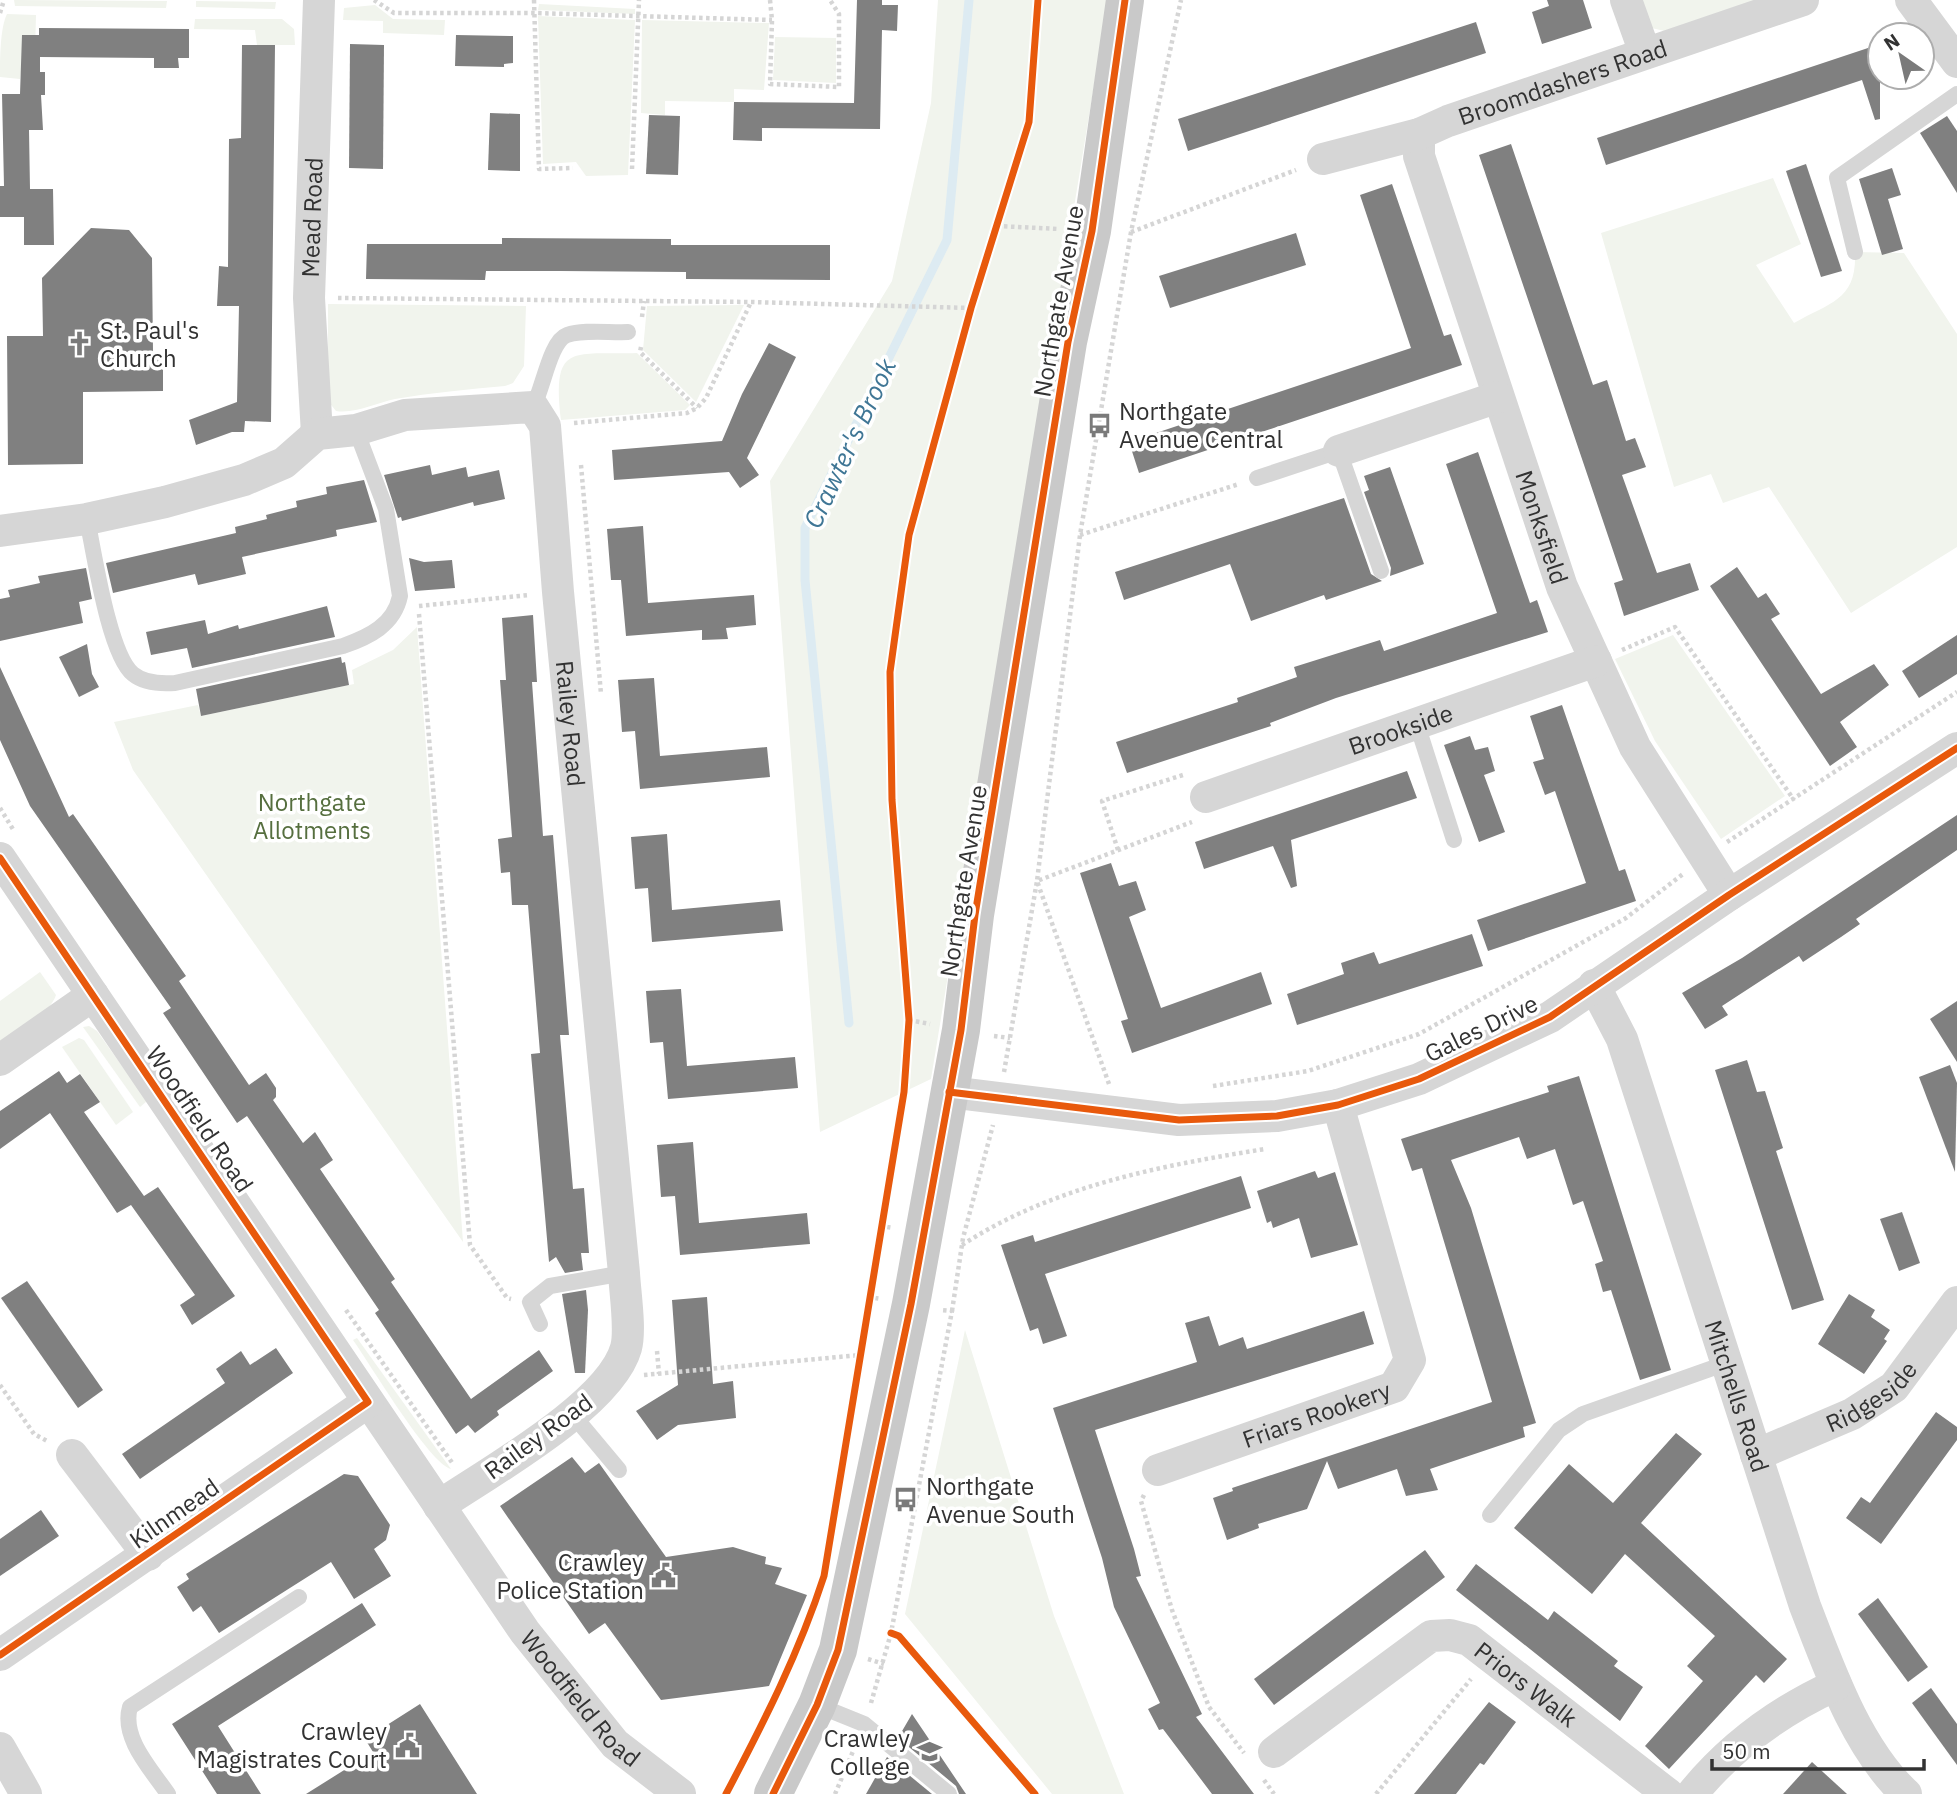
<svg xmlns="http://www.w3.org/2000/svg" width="1957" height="1794" font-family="'IBM Plex Sans',sans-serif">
	<rect width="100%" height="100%" fill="#fff"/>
	<g fill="#f1f4ed">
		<polygon points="14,0 167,1 166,8 15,6"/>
		<polygon points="938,0 1108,0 931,1079 820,1132 770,481 892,281 931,103"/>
		<polygon points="1635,0 1763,0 1669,32 1647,27"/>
		<polygon points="196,1 276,2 275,9 196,7"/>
		<polygon points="539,4 635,9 635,14 538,10"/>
		<polygon points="375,5 393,19 445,20 444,35 383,33 383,21 343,20 344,8"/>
		<path d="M7,14L36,15L35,52L29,72H21L20,79L0,77C0,60 0,28 7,14Z"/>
		<polygon points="538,16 635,20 628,175 586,176 576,162 543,164"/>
		<polygon points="195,19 282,19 294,29 295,45 257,45 255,30 194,29"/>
		<polygon points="642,20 769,23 764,90 734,89 734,102 665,101 665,115 641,113"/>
		<polygon points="775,37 836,38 836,83 773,80"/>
		<path d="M1773,178L1801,244L1756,265L1794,323C1831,302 1857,300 1855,252L1904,253L1957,334V547L1851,613L1769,487L1723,503L1711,474L1674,487L1601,233Z"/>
		<path d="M328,304L526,306L524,366L513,383L505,386C468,389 431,393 395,399C376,403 355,414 336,411L328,401Z"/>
		<polygon points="744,305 696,402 643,350 647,306"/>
		<path d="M637,353L690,405L685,410L561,420C552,342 572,355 637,353Z"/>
		<polygon points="417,627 463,1242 133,770 114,722 198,705 201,716 354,684 352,670 393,650"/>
		<polygon points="1673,635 1785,796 1721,839 1655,741 1615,659"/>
		<path d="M40,972L56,995C49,1016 17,1030 0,1042V1001Z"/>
		<polygon points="89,1026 97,1031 147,1101 140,1107 83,1027"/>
		<polygon points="79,1038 84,1040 133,1112 116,1125 62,1047"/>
		<polygon points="965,1330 1054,1616 1124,1794 1052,1794 905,1614"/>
		<path d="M357,1338L451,1469C429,1463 370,1364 353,1340Z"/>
	</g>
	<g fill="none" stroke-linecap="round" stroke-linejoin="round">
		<polyline stroke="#ddebf2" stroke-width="9" points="849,1023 805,580 805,528 947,240 969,0"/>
	</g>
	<g fill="#808080">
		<polygon points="857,0 882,0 882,5 898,5 897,31 882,30 880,129 762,128 762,141 733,140 734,102 854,103"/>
		<polygon points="1547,0 1583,0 1592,28 1542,44 1532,12 1549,6"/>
		<polygon points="1476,22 1486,53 1188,151 1178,119"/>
		<polygon points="39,28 189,29 189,58 178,58 179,68 154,68 154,58 40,57 40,72 45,72 45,95 41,95 43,130 29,130 30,189 53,189 54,245 24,245 24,217 0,217 0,186 4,186 2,94 20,94 22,35 39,35 39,40"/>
		<polygon points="456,35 513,36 513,63 504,64 504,67 455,66"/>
		<polygon points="350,44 384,45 383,169 349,168"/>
		<polygon points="1880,44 1880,119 1875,120 1862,80 1606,165 1597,138"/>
		<polygon points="242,45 275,45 271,422 245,421 244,432 232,432 196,445 189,420 237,402 239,306 217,306 219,266 228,267 229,139 241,138"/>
		<polygon points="490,113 520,114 520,171 488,170"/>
		<polygon points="649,115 680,116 678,175 646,174"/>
		<polygon points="1947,116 1957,131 1957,193 1920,133"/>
		<polygon points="1511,144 1593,385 1607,380 1626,441 1635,438 1646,467 1622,475 1657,573 1690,563 1699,590 1624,616 1614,583 1623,580 1479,155"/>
		<polygon points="1806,164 1842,271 1821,277 1786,171"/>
		<polygon points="1892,168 1901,195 1888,199 1903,249 1882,255 1859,179"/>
		<polygon points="1392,184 1444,336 1451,334 1462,365 1139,473 1129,442 1411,348 1360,195"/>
		<polygon points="91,228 129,230 152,258 153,352 163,352 163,391 83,392 83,464 8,465 7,336 43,336 42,278"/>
		<polygon points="1296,233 1306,265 1170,308 1159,276"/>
		<polygon points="502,238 671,239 671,245 830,245 830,280 686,279 686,272 560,271 486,271 485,280 366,279 367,244 502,244"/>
		<polygon points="769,343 796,357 747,458 759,475 740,488 729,472 614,480 612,450 722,441 742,394"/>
		<polygon points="1478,452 1530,603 1537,600 1548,632 1336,698 1270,723 1271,726 1127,773 1116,742 1238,702 1237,698 1297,677 1294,667 1380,640 1384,651 1497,613 1446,464"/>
		<polygon points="430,465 432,475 466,467 468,477 499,470 505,499 474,506 473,502 402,521 401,517 398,518 384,475"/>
		<polygon points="1390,467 1424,564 1390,576 1391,568 1364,492 1369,490 1364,476"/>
		<polygon points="364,480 377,522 336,530 337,536 242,557 246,574 198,585 195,574 113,593 106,563 236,533 235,527 267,519 266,515 297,507 296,501 327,494 326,487"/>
		<polygon points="1344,498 1371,574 1382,581 1326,600 1324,595 1251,621 1230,564 1124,600 1115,572"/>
		<polygon points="643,526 648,603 754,595 756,625 726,628 728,639 702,640 702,630 626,636 621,580 611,580 607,529"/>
		<polygon points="409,558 424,562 452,560 455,588 415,591"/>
		<polygon points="1737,567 1758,598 1766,593 1780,614 1771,619 1821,694 1874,664 1889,685 1840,722 1857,747 1830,766 1710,586"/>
		<polygon points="86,568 92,599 79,602 83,623 0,641 0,599 10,597 8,590 40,583 38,576"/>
		<polygon points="327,606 335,637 192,668 187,648 151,655 146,632 205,620 208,634 238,625 239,629"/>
		<polygon points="533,615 537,682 532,682 543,836 553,835 569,1035 560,1035 573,1189 584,1188 589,1253 581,1253 583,1270 565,1273 556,1257 549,1262 531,1054 540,1053 528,905 512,905 510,872 501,873 498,839 512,837 500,680 506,680 502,618"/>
		<polygon points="1957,635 1957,674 1919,698 1902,671"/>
		<polygon points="87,644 92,674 99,687 79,697 59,657"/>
		<polygon points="341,657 342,663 345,662 349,685 201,716 196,689"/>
		<polygon points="0,667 69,817 73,814 186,976 179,981 249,1085 266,1073 276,1088 276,1097 273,1100 303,1143 315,1132 333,1160 320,1169 395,1279 391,1282 471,1399 539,1350 553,1371 497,1411 499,1415 475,1433 468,1425 456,1434 375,1313 379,1310 247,1116 237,1123 163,1013 171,1008 30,806 0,740"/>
		<polygon points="654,678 660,756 767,747 770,777 640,789 635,731 622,732 618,680"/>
		<polygon points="1562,705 1619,871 1625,869 1636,901 1488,951 1477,920 1586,883 1555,791 1545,795 1533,762 1544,759 1530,716"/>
		<polygon points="1470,736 1475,750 1488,747 1495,771 1484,775 1505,832 1479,842 1444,745"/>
		<polygon points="1407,771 1417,798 1291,840 1297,886 1291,888 1273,846 1204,869 1195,842"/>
		<polygon points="1957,815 1957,850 1856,919 1860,924 1841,937 1803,962 1799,956 1722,1006 1728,1015 1705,1029 1682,993 1742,958"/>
		<polygon points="667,834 672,910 780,900 783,931 652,942 648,888 635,889 631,837"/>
		<polygon points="1111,863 1119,886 1136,881 1146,910 1129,917 1161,1008 1261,972 1272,1004 1132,1053 1121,1021 1128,1019 1080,873"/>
		<polygon points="1472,934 1483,966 1297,1025 1287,994 1344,974 1341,963 1374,952 1379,964"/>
		<polygon points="681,989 687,1066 795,1057 798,1088 668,1099 663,1042 650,1043 646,991"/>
		<polygon points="1957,1001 1957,1062 1930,1019"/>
		<polygon points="1747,1060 1757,1092 1765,1091 1783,1148 1776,1151 1824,1300 1792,1310 1715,1070"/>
		<polygon points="1950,1065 1957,1083 1955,1172 1919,1077"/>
		<polygon points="59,1071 67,1083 80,1074 100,1102 84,1112 144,1196 158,1187 235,1296 192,1325 180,1305 195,1295 131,1205 117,1213 50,1113 0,1149 0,1111"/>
		<polygon points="1579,1076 1671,1370 1640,1380 1611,1290 1603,1292 1595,1264 1603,1261 1583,1201 1573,1205 1555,1149 1527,1159 1519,1137 1451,1160 1471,1208 1536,1423 1523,1427 1525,1437 1430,1469 1438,1490 1406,1496 1397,1469 1338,1489 1327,1461 1307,1509 1258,1524 1259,1528 1227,1540 1213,1498 1233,1491 1232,1488 1492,1402 1422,1168 1412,1171 1401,1139 1549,1092 1547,1086"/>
		<polygon points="693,1142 699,1223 807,1213 810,1244 680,1255 675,1196 661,1197 657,1145"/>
		<polygon points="1315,1171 1318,1178 1335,1172 1358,1245 1311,1258 1299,1218 1273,1228 1271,1221 1267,1223 1257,1191"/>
		<polygon points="1241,1176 1251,1208 1045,1274 1067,1336 1043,1344 1038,1328 1030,1331 1001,1245 1033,1235 1035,1242"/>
		<polygon points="1902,1212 1920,1263 1899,1271 1880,1219"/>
		<polygon points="27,1281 103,1390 78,1408 1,1298"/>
		<polygon points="586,1290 588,1310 585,1373 575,1373 562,1294"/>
		<polygon points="1849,1294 1875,1310 1871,1317 1890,1330 1884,1339 1887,1341 1864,1374 1818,1344"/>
		<polygon points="707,1297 713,1384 733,1381 736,1418 678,1425 657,1440 636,1411 678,1385 672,1300"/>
		<polygon points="1364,1311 1374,1344 1095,1430 1134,1549 1141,1576 1136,1577 1202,1714 1196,1717 1254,1794 1212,1794 1163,1729 1159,1730 1148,1709 1160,1703 1114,1607 1102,1558 1053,1408 1197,1362 1185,1323 1209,1316 1219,1346 1243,1337 1247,1349"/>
		<polygon points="276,1348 293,1373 140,1479 122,1454 225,1383 216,1369 241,1351 250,1365"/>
		<polygon points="1936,1412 1957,1427 1957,1440 1881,1544 1846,1518 1861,1497 1870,1503"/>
		<polygon points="1676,1433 1702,1454 1641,1523 1787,1659 1764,1683 1756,1675 1669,1769 1645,1746 1703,1681 1687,1666 1715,1636 1625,1554 1592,1594 1514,1528 1569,1464 1613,1503"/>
		<polygon points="572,1457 585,1473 599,1463 666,1557 733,1547 766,1557 765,1564 782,1568 775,1584 807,1595 769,1686 661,1700 605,1623 589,1634 500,1506"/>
		<polygon points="344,1474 358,1476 390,1525 386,1540 374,1549 391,1576 354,1599 331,1562 219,1633 201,1606 193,1612 177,1587 189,1579 186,1574"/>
		<polygon points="41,1510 59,1536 0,1576 0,1539"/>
		<polygon points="1425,1550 1445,1577 1274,1705 1254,1679"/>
		<polygon points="1476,1564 1548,1620 1554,1611 1618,1661 1614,1666 1643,1687 1620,1721 1456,1590"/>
		<polygon points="1878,1598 1928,1667 1908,1682 1858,1614"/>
		<polygon points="362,1603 376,1625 218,1726 261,1794 217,1794 172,1724"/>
		<polygon points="1931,1688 1957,1724 1957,1765 1912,1703"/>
		<polygon points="1489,1702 1516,1722 1484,1765 1480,1763 1456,1794 1414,1794"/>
		<polygon points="420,1704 477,1794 306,1794 373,1752 365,1739"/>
		<polygon points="912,1714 966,1794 959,1794 956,1786 898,1738"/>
		<polygon points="887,1757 932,1794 866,1794"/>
		<polygon points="1812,1762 1847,1794 1783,1794"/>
	</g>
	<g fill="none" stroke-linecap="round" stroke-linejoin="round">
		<g stroke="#d5d5d5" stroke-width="4.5" stroke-dasharray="3.5 3.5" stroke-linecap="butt">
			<polyline points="374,0 394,13 534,13 772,20"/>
			<polyline points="534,0 539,169 573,168"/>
			<polyline points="770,0 772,20 770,84 839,87 839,14 830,0"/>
			<polyline points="0,13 4,0"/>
			<polyline points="632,169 639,0"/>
			<polyline points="997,226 1059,229"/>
			<polyline points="1131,232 1296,170"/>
			<polyline points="338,298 751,302 971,308"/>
			<polyline points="642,317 644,301"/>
			<polyline points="641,347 640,352 697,408"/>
			<polyline points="574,423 687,413 697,408 706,398 751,302"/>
			<polyline points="581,465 601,694"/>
			<polyline points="1080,535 1239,484"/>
			<polyline points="419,606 529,595"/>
			<polyline points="419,614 470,1245 507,1298 511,1299"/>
			<polyline points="1622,650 1675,627 1794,800"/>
			<polyline points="0,808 14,831"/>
			<polyline points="1727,842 1957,692"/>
			<polyline points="1118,850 1102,801 1186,774"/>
			<polyline points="909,1020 930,1024"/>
			<polyline points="994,1036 1010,1038"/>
			<polyline points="1004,1072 1037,881 1192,822"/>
			<polyline points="1109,1084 1037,881 1080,535 1131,232 1181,0"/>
			<polyline points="1213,1086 1308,1071 1419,1034 1626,918 1683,874"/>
			<polyline points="880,1226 893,1228"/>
			<path d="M962,1245C1053,1186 1159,1166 1265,1149"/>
			<polyline points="868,1297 881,1299"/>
			<polyline points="346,1310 453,1464"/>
			<polyline points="952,1311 963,1238 993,1125"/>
			<polyline points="657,1351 659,1374"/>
			<polyline points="644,1375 860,1355"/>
			<polyline points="0,1385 34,1434 49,1442"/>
			<polyline points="1144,1495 1141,1501 1172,1610 1209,1707 1244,1753"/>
			<polyline points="868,1659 884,1664"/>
			<polyline points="871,1703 891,1633 952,1311 941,1310"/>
			<polyline points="1264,1780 1274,1794"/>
			<polyline points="835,1794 856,1744"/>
			<polyline points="1376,1794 1471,1679"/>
		</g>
		<g stroke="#d6d6d6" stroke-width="16">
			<polyline points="1855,252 1837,178 1957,94"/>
			<path d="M533,407C543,389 550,341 567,335C584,329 610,333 628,332"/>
			<polyline points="1257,478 1339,451 1381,571"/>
			<path d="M87,519C94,552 109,655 133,674C144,683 161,684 175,683L343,646C369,637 394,625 400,596L386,509L356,430"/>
			<polyline points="1416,721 1454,840"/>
			<polyline points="540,1324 530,1302 550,1286 624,1273"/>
			<polyline points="573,1415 619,1470"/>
			<polyline points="1490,1515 1559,1430 1583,1414 1727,1363"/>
			<polyline points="817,1705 864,1724 949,1794"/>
			<path d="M168,1794C151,1769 121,1738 130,1707L299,1597"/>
		</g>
		<g stroke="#d6d6d6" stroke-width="32">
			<polyline points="1626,0 1645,53"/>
			<polyline points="1911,0 1957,62"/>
			<path id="s1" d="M1419,134V156L1562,587L1635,747L1729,895"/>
			<path id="s2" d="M1323,159L1419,134L1448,121L1803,0"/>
			<path id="s3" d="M317,434L309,298L319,0"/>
			<polyline points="1339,451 1498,397"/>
			<path id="s4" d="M0,531L87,519L165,502L244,480L284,463L317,434L356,430L405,415L533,407L545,426L558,592L624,1273C625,1293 631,1330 626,1348C610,1405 489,1472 439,1506"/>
			<path id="s5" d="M1206,797L1596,661"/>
			<path id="s6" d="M0,858L525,1632L615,1744L680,1794"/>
			<path id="s7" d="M1594,985L1622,1039L1805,1606C1829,1668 1856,1747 1906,1794"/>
			<polyline points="0,1060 93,995"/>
			<polyline points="949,1092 1179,1120 1277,1116 1338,1105 1419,1079 1550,1017 1729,895 1957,748"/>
			<polyline points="72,1455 148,1555"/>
			<path id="s8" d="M1756,1455L1852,1414L1894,1387L1957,1302"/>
			<path id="s9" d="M1158,1470L1394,1387L1410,1360L1338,1105"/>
			<polyline points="0,1655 368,1402"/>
			<polyline points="0,1748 26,1794"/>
			<path id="s10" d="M1274,1752L1431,1636L1450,1635L1469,1640L1668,1794"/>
			<path d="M1692,1794C1731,1746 1779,1711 1836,1685"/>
		</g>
		<polyline stroke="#c9c9c9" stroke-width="38" points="773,1794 817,1705 838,1650 911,1304 961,1030 975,915 1068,342 1092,231 1125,0"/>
		<defs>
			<g id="cycleway">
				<polyline points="0,858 368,1402 0,1655"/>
				<polyline points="949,1092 1179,1120 1277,1116 1338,1105 1419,1079 1550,1017 1729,895 1957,748"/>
				<polyline points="891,1633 899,1636 1035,1794"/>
				<path d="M726,1794C764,1722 799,1653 824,1576L904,1092L909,1020L892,800L890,672L909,535L971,308L1029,122L1038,0"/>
				<polyline points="773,1794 817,1705 838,1650 911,1304 961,1030 975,915 1068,342 1092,231 1125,0"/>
			</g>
		</defs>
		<use href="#cycleway" stroke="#fff" stroke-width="11"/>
		<use href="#cycleway" stroke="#e8590c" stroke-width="7"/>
	</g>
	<defs>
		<symbol id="church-bare" viewBox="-9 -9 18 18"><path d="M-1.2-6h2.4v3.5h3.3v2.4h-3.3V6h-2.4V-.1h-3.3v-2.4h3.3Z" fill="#7a7a7a" stroke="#fff" stroke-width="2.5" paint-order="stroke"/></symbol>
		<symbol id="bus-bare" viewBox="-9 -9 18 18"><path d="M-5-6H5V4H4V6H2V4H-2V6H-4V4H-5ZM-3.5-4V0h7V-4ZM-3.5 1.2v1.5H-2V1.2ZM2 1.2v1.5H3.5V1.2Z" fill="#7a7a7a" stroke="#fff" stroke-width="2.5" paint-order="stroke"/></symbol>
		<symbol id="civic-bare" viewBox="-9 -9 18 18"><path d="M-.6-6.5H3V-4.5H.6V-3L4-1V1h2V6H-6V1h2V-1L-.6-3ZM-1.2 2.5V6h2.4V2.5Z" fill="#7a7a7a" stroke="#fff" stroke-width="2.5" paint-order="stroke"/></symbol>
		<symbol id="university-bare" viewBox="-9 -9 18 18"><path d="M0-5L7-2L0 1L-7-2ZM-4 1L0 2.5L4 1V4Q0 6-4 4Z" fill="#7a7a7a" stroke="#fff" stroke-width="2.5" paint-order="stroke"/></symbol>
	</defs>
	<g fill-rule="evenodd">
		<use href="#church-bare" x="62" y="326" width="35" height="35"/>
		<use href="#bus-bare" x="1082" y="408" width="35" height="35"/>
		<use href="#bus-bare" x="888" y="1482" width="35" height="35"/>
		<use href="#civic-bare" x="646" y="1558" width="35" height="35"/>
		<use href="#civic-bare" x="390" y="1728" width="35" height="35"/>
		<use href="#university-bare" x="912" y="1734" width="35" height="35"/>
	</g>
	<g text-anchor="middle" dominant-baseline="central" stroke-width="7" stroke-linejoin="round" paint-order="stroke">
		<g font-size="24" fill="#323232" stroke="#fff">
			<text stroke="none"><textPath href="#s2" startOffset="252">Broomdashers Road</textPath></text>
			<text stroke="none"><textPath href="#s3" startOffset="217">Mead Road</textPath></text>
			<text transform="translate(1058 301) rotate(-80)">Northgate Avenue</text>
			<text stroke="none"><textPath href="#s1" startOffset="413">Monksfield</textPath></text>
			<text stroke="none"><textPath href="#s4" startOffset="877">Railey Road</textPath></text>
			<text stroke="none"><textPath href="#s5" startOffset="206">Brookside</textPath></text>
			<text transform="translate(963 881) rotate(-81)">Northgate Avenue</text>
			<text transform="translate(1481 1028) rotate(-26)">Gales Drive</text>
			<text transform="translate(200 1119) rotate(56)">Woodfield Road</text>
			<text stroke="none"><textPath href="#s8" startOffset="130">Ridgeside</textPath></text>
			<text stroke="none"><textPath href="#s7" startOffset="436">Mitchells Road</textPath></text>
			<text stroke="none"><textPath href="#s9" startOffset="168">Friars Rookery</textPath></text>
			<text transform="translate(538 1436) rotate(-36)">Railey Road</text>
			<text transform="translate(174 1513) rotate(-35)">Kilnmead</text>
			<text stroke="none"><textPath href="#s10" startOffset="306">Priors Walk</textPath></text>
			<text stroke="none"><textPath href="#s6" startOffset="1022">Woodfield Road</textPath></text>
		</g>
		<g font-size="24" fill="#323232" stroke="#fff" text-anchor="start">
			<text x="100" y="330">St. Paul's<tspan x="100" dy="28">Church</tspan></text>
			<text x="1119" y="411">Northgate<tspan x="1119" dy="28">Avenue Central</tspan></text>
			<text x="926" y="1486">Northgate<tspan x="926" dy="28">Avenue South</tspan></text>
			<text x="644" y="1562" text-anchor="end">Crawley<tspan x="644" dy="28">Police Station</tspan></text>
			<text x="387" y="1731" text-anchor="end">Crawley<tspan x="387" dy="28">Magistrates Court</tspan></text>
			<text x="910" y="1738" text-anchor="end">Crawley<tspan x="910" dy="28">College</tspan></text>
		</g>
		<g font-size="24" fill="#566f3f" stroke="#fff">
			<text x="312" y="802">Northgate<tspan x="312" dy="28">Allotments</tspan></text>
		</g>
		<g font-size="26" font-style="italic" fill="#3f7695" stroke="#fff">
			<text transform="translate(849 443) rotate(-65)">Crawter's Brook</text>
		</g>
	</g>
	<g transform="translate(1901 56) rotate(326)"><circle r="33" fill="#ffffff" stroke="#adadad" stroke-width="2"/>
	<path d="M0-5L12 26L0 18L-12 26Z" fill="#7a7a7a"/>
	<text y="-10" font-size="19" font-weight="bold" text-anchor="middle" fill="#323232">N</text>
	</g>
	<path d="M1712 1759v10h212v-10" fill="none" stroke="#323232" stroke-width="3.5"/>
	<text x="1722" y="1759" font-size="21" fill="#323232" stroke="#ffffff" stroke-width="5" paint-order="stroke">50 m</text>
</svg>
